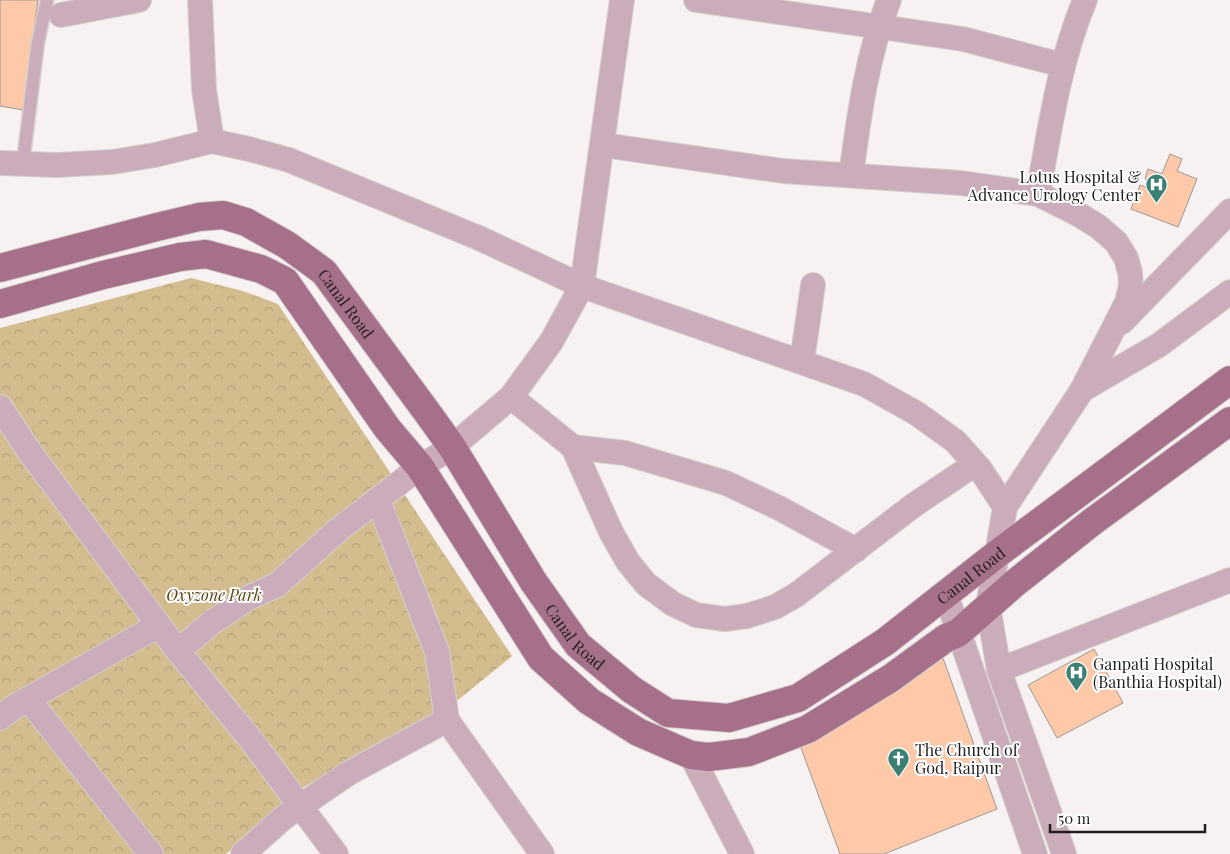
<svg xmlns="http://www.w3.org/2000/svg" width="1230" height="854" font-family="'Playfair Display',serif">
	<defs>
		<pattern id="park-crowns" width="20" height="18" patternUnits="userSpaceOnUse" patternTransform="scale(1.25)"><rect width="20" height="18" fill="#d3bd8f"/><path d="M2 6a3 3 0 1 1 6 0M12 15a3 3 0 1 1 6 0" fill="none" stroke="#b5a27b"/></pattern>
	</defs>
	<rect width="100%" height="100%" fill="#f7f2f1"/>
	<polygon fill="url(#park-crowns)" points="191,278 243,291 278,304 512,656 453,704 304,787 226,854 0,854 0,328"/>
	<g fill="#fdc9a9" stroke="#9c9896">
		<polygon points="0,0 38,0 23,110 0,106"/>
		<polygon points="1170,154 1182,159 1177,171 1197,179 1178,227 1131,209 1140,185 1158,192 1161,185 1145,179 1148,169 1162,174"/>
		<polygon points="1094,649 1123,703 1057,738 1028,685"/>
		<polygon points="943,658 997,809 884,854 840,854 800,745"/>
	</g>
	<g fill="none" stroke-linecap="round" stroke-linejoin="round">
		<defs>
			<polyline id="service" points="23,163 38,42 47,0"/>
			<g id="minor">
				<polyline points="200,0 204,90 212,141"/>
				<polyline points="696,0 963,39 1062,65"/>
				<polyline points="61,15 139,0"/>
				<polyline points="603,145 783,171 961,183 1038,194 1078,214 1099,227 1116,242 1126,258 1130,272 1131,285 1127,302 1082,390 1005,507 988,606 999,670 1064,854"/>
				<polyline points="0,163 57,165 112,162 155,155 212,141 249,149 289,160 479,238 582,286 864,384 916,413 955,441 980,469 1005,507"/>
				<path d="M851,175C859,116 867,55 889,0"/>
				<path d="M1038,194C1050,128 1059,62 1085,0"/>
				<polyline points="1122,322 1230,211"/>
				<polyline points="802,361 813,285"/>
				<polyline points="1082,390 1159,345 1230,292"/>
				<polyline points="511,397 573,447 611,532 628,562 646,584 673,604 696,615 725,619 747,616 775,607 796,595 914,505 975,464"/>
				<polyline points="0,407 29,451 178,651 251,740 336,854"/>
				<polyline points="573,447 625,453 726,483 779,508 856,550"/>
				<polyline points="378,500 437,652 447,720 542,854"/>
				<polyline points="946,595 1035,854"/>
				<polyline points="178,651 211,623 250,597 277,585 338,530 420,467 452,447 511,397 551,342 582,286 622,0"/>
				<polyline points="999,670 1230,580"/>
				<polyline points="28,699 151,854"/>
				<polyline points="0,718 14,707 159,625"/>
				<polyline points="691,755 742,854"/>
				<polyline points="243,854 283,818 349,773 447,720"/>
			</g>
			<g id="primary">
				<path id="s1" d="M0,268L157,227L199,217L223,215L246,222L287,245L324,272L432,419L452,447L533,581L578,645L632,690L668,713L729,718L798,698L885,642L997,554L1230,380"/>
				<polyline points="0,304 103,275 180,257 206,254 261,269 285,281 387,428 420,467 541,658 589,701 638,732 691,755 709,757 749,752 808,729 891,678 946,638 958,633 1015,583 1092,522 1230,421"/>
			</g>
		</defs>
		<use href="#service" stroke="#d4d0cf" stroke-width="15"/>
		<use href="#minor" stroke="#d4d0cf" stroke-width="26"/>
		<use href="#primary" stroke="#d4d0cf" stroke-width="30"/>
		<use href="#service" stroke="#cbacbb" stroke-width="12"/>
		<use href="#minor" stroke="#cbacbb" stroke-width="24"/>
		<use href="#primary" stroke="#a6708b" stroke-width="28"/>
	</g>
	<defs>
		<symbol id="hospital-pin" viewBox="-11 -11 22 30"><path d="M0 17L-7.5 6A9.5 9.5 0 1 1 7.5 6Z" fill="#3b8075" stroke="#fff"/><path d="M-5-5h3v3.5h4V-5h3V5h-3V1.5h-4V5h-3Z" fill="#fff"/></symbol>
		<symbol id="church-pin" viewBox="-11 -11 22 30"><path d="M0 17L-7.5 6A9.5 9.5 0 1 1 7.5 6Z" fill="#3b8075" stroke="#fff"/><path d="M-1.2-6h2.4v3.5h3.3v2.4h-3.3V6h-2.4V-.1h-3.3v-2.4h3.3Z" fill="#fff"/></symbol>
	</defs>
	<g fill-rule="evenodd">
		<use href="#hospital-pin" x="1144" y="172" width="25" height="34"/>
		<use href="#hospital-pin" x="1064" y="660" width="25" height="34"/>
		<use href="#church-pin" x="886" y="746" width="25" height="34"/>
	</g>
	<g text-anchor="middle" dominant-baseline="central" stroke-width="4" stroke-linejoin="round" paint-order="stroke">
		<g font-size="16" fill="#1f1d1d" stroke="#fff" text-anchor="start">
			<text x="1141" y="176" text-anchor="end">Lotus Hospital &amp;<tspan x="1141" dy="18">Advance Urology Center</tspan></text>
			<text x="1093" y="663">Ganpati Hospital<tspan x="1093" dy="18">(Banthia Hospital)</tspan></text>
			<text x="915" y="749">The Church of<tspan x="915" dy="18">God, Raipur</tspan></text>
		</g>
		<g font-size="16" fill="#1f1d1d" stroke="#fff">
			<text stroke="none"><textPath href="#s1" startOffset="385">Canal Road</textPath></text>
			<text stroke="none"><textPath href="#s1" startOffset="1256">Canal Road</textPath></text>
			<text stroke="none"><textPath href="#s1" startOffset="790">Canal Road</textPath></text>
		</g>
		<g font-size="16" font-style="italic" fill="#5b4512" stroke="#fff">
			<text x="214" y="594">Oxyzone Park</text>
		</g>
	</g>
	<path d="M1050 824v8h155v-8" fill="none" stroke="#1f1d1d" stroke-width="2.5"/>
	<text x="1058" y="824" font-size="15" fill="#1f1d1d" stroke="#ffffff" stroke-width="4" paint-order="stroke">50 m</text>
</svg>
